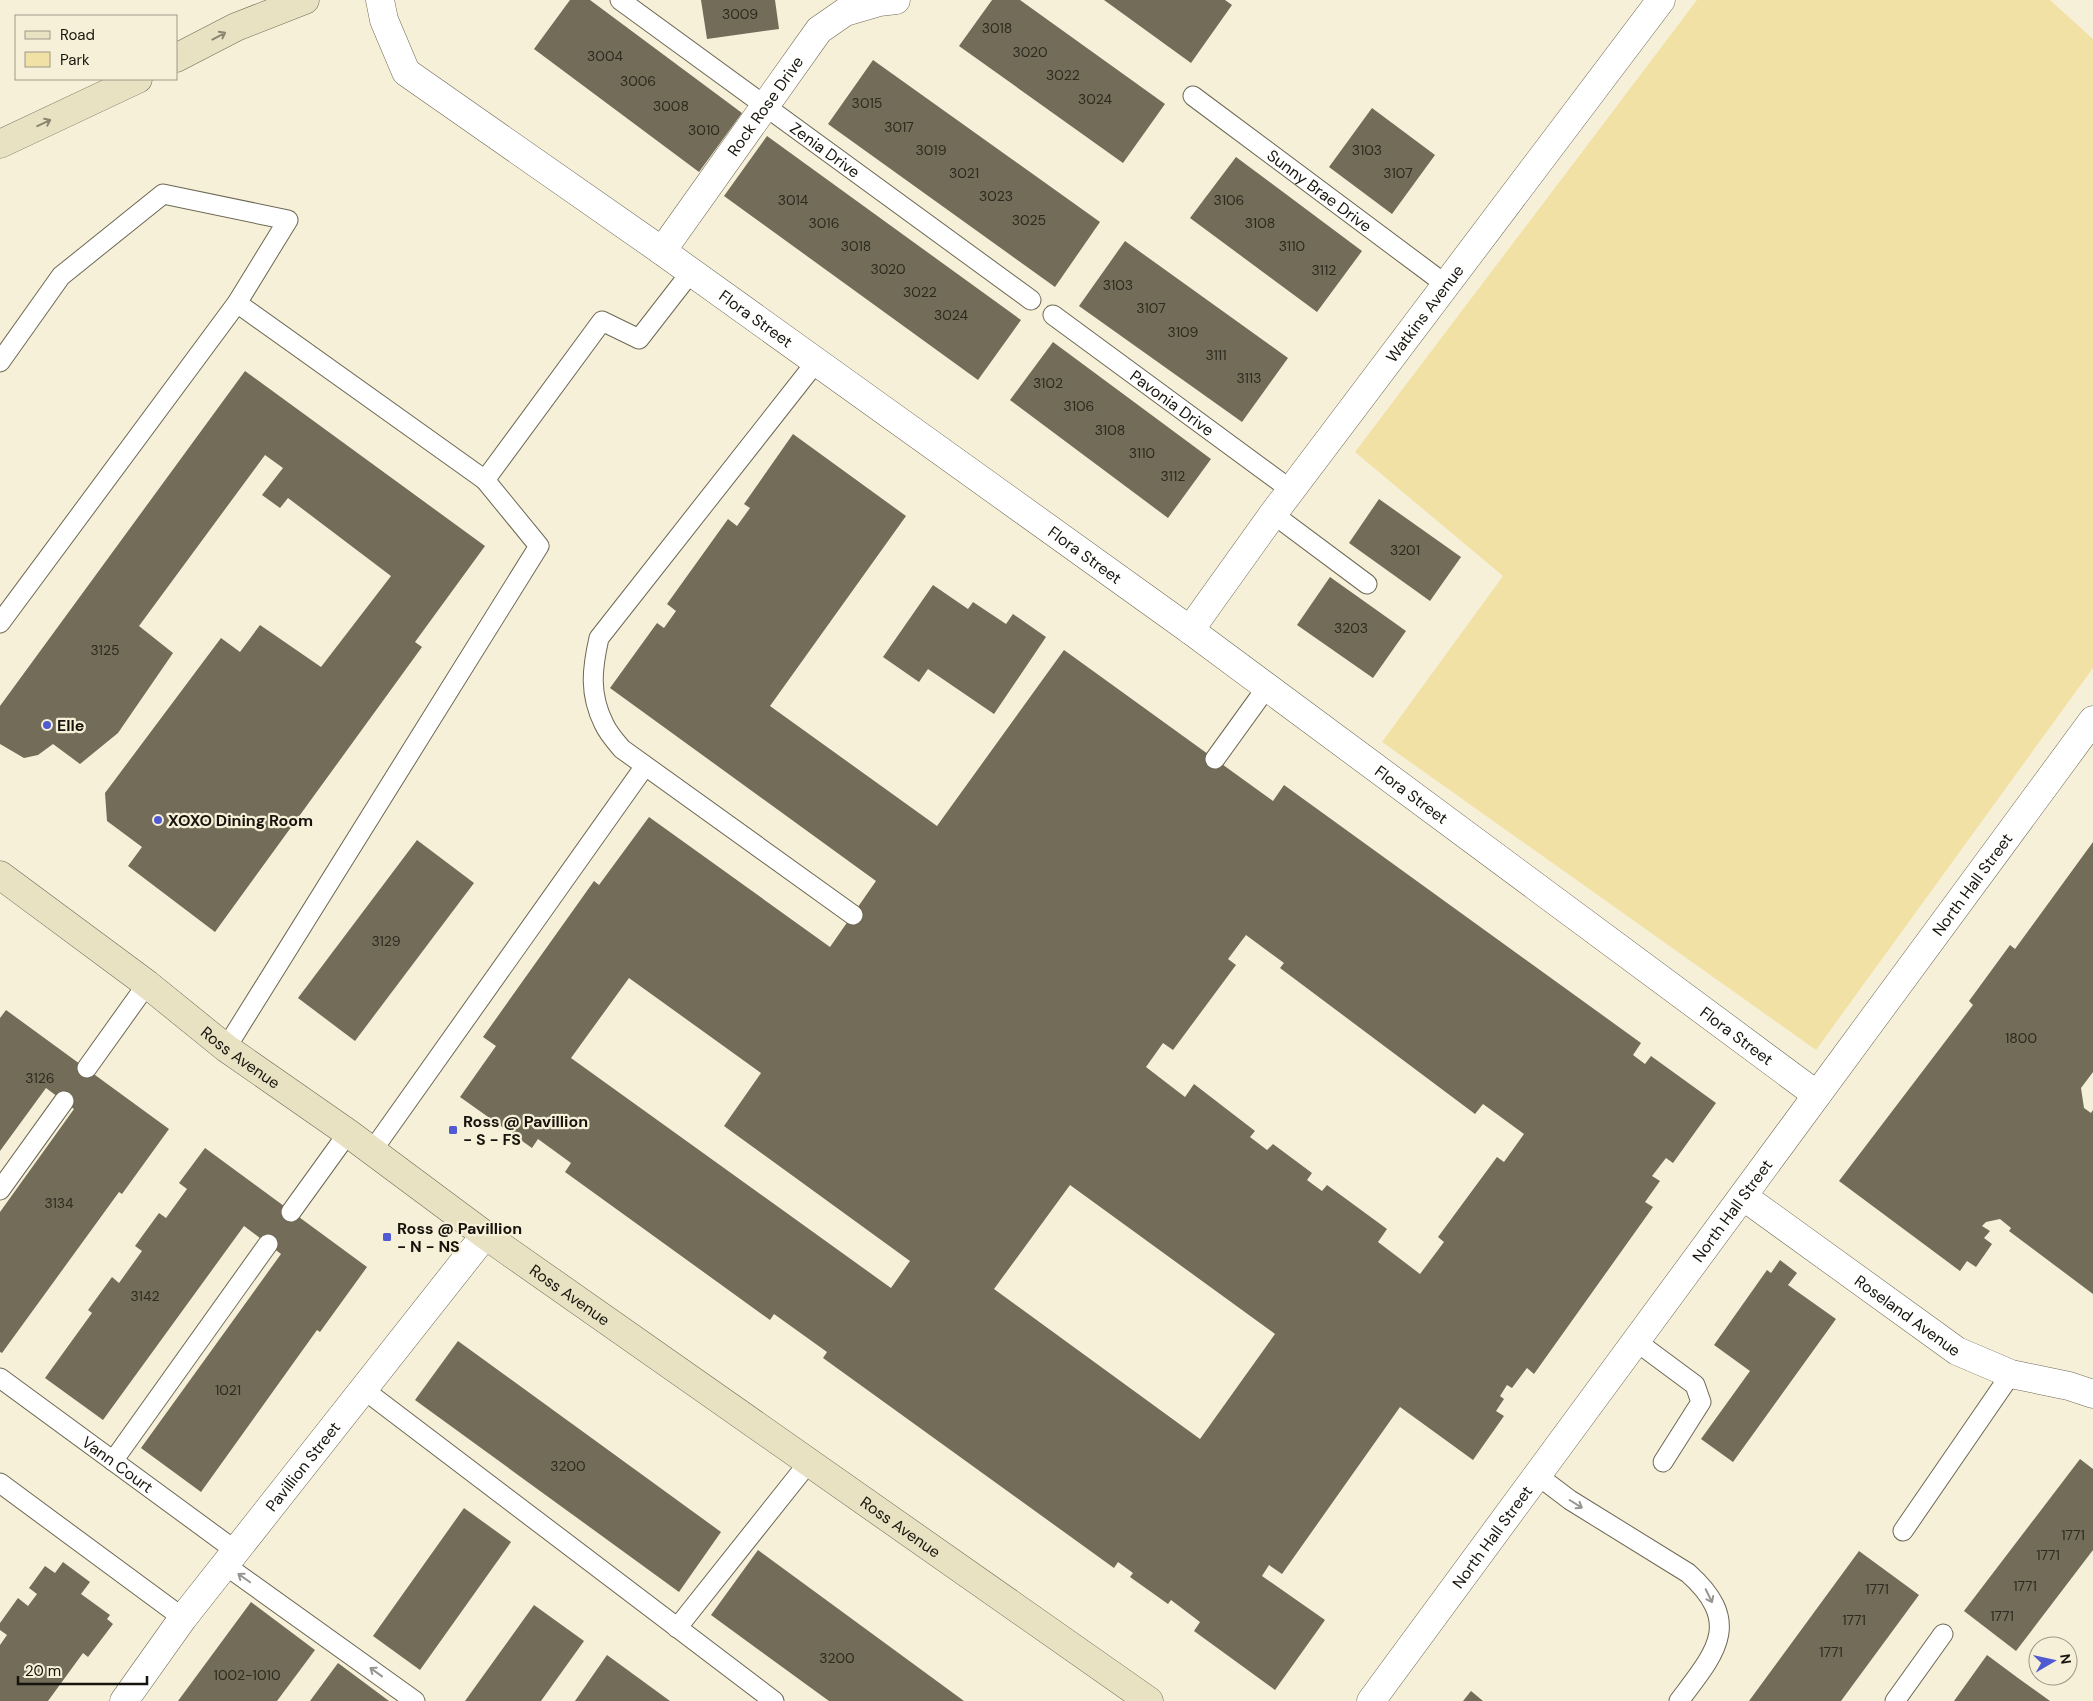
<svg xmlns="http://www.w3.org/2000/svg" width="2093" height="1701" font-family="'DM Sans',sans-serif">
	<rect width="100%" height="100%" fill="#f7f0d9"/>
	<polygon fill="#f1e1a5" points="1697,0 2050,0 2093,39 2093,668 1816,1050 1382,742 1503,576 1355,452"/>
	<g fill="#726c58" fill-rule="evenodd">
		<polygon points="570,0 590,0 742,113 699,172 534,49"/>
		<polygon points="701,0 775,0 779,29 707,39"/>
		<polygon points="992,0 1020,0 1165,104 1123,163 959,46"/>
		<polygon points="1104,0 1225,0 1232,5 1191,63"/>
		<polygon points="873,60 1100,222 1055,287 828,124"/>
		<polygon points="1372,108 1435,155 1392,214 1329,167"/>
		<polygon points="767,136 1021,320 978,380 724,196"/>
		<polygon points="1236,157 1362,251 1317,312 1190,218"/>
		<polygon points="1125,241 1288,358 1242,422 1079,306"/>
		<polygon points="1053,342 1211,459 1168,518 1010,400"/>
		<polygon points="245,371 485,546 415,642 422,647 215,932 128,866 142,847 107,821 105,793 221,638 240,652 260,625 321,667 391,576 288,498 280,508 262,495 283,468 265,455 139,626 173,653 118,733 80,764 53,744 38,755 24,758 0,744 0,706"/>
		<path d="M793,434L906,516L770,706L937,826L1064,650L1273,801L1284,785L1641,1043L1633,1055L1645,1064L1651,1056L1716,1103L1673,1163L1666,1158L1652,1176L1660,1181L1645,1202L1653,1207L1534,1374L1527,1368L1512,1388L1507,1385L1500,1396L1504,1399L1496,1411L1504,1416L1473,1460L1400,1407L1282,1574L1269,1565L1262,1576L1325,1620L1275,1690L1194,1631L1200,1622L1171,1600L1168,1604L1130,1577L1133,1573L1118,1562L1114,1568L823,1358L827,1352L774,1314L770,1320L565,1172L571,1163L538,1139L532,1148L460,1097L496,1046L483,1037L594,881L599,885L649,817L830,947L876,881L610,688L657,623L664,628L676,611L667,604L728,519L737,526L750,508L744,504ZM1246,935L1284,963L1280,968L1475,1114L1483,1104L1524,1134L1504,1162L1497,1157L1438,1237L1444,1242L1420,1274L1378,1242L1387,1229L1327,1185L1322,1191L1307,1180L1312,1173L1273,1144L1267,1150L1250,1137L1255,1131L1194,1084L1185,1097L1146,1067L1163,1043L1173,1050L1236,965L1228,959ZM629,978L761,1073L724,1126L910,1261L891,1288L571,1058ZM1070,1185L1275,1334L1200,1439L994,1289Z"/>
		<polygon points="1379,499 1461,557 1430,601 1349,543"/>
		<polygon points="1330,577 1406,631 1373,678 1297,625"/>
		<polygon points="933,585 968,609 973,602 1006,624 1013,614 1046,637 994,714 928,669 919,682 883,657"/>
		<polygon points="417,840 474,883 355,1041 298,998"/>
		<polygon points="2093,842 2093,1072 2081,1088 2084,1108 2091,1113 2093,1110 2093,1294 2009,1231 2011,1228 2000,1219 1986,1222 1982,1226 1990,1231 1984,1238 1992,1244 1976,1267 1967,1261 1960,1271 1839,1181 1973,1005 1969,1001 2010,945 2015,949"/>
		<polygon points="6,1010 169,1129 122,1194 119,1192 2,1353 0,1352 0,1212 74,1109 46,1088 0,1151 0,1018"/>
		<polygon points="205,1148 367,1267 320,1332 317,1330 201,1492 141,1448 281,1254 244,1226 103,1420 45,1378 92,1313 88,1310 112,1277 119,1283 142,1251 135,1246 159,1213 166,1218 187,1189 179,1183"/>
		<polygon points="1780,1260 1797,1273 1788,1285 1836,1319 1733,1462 1701,1439 1750,1371 1714,1345 1767,1270 1771,1273"/>
		<polygon points="458,1341 721,1532 679,1592 415,1400"/>
		<polygon points="2080,1459 2093,1469 2093,1550 2016,1651 1964,1611"/>
		<polygon points="464,1508 511,1542 420,1670 373,1636"/>
		<polygon points="758,1550 964,1701 829,1701 711,1615"/>
		<polygon points="1859,1551 1919,1595 1841,1701 1749,1701"/>
		<polygon points="63,1562 90,1582 81,1594 110,1615 107,1619 113,1624 88,1657 83,1653 48,1701 0,1701 0,1645 7,1635 0,1630 0,1623 18,1598 28,1606 37,1594 29,1588 45,1566 55,1573"/>
		<polygon points="251,1602 315,1650 277,1701 178,1701"/>
		<polygon points="534,1605 584,1641 541,1701 465,1701"/>
		<polygon points="607,1655 670,1701 575,1701"/>
		<polygon points="1987,1655 2018,1678 2050,1701 1954,1701"/>
		<polygon points="338,1663 389,1701 310,1701"/>
		<polygon points="1471,1691 1483,1701 1463,1701"/>
	</g>
	<g fill="none" stroke-linecap="round" stroke-linejoin="round">
		<defs>
			<g id="service">
				<path id="s1" d="M620,0L1031,300"/>
				<path id="s2" d="M1193,96L1445,284"/>
				<polyline points="237,303 485,480"/>
				<path id="s3" d="M1053,315L1291,490"/>
				<polyline points="0,362 61,276 163,194 288,220 237,303 0,623"/>
				<path d="M816,362L599,638C592,669 589,694 604,724C608,733 616,742 622,749L853,915"/>
				<polyline points="1273,514 1367,584"/>
				<polyline points="1215,759 1267,687"/>
				<polyline points="226,1048 539,546 485,480 602,321 639,339 691,272"/>
				<polyline points="87,1068 147,984"/>
				<polyline points="372,1151 645,766"/>
				<polyline points="0,1190 64,1101"/>
				<polyline points="291,1212 348,1133"/>
				<polyline points="1637,1342 1695,1385 1701,1402 1663,1462"/>
				<path id="s4" d="M0,1378L236,1551"/>
				<polyline points="363,1389 774,1701"/>
				<polyline points="113,1461 268,1244"/>
				<path d="M1537,1475L1570,1500L1688,1573C1744,1623 1715,1653 1679,1701"/>
				<polyline points="0,1483 183,1618"/>
				<polyline points="1903,1531 2011,1374"/>
				<polyline points="225,1565 415,1701"/>
				<polyline points="677,1628 809,1462"/>
				<polyline points="1895,1701 1943,1634"/>
			</g>
			<g id="minor">
				<path id="s5" d="M380,0L384,20L406,72L662,251L1190,630L1817,1095"/>
				<path id="s6" d="M662,251L819,30L845,12L879,2L896,0"/>
				<path id="s7" d="M1190,630L1273,514L1661,0"/>
				<path id="s8" d="M1744,1197L1957,1351L2011,1374L2069,1386L2093,1394"/>
				<path id="s9" d="M124,1701L183,1618L485,1235"/>
			</g>
			<g id="tertiary">
				<path id="s10" d="M1371,1701L2093,720"/>
			</g>
			<g id="secondary">
				<polyline points="176,58 236,27 305,0"/>
				<polyline points="0,144 138,79"/>
				<path id="s11" d="M0,875L147,984L226,1048L348,1133L485,1235L1149,1701"/>
			</g>
		</defs>
		<use href="#service" stroke="#6d6854" stroke-width="21"/>
		<use href="#minor" stroke="#6d6854" stroke-width="29"/>
		<use href="#tertiary" stroke="#6d6854" stroke-width="29"/>
		<use href="#secondary" stroke="#6d6854" stroke-width="29"/>
		<use href="#service" stroke="#fff" stroke-width="19"/>
		<use href="#minor" stroke="#fff" stroke-width="28"/>
		<use href="#tertiary" stroke="#fff" stroke-width="28"/>
		<use href="#secondary" stroke="#e8e1c2" stroke-width="28"/>
	</g>
	<defs><path id="oneway-shaft" d="M-6 0H5M1.5-3L5.5 0L1.5 3" fill="none" stroke-width="1.6" stroke-linecap="round" stroke-linejoin="round" transform="scale(1.25)"/></defs>
	<g stroke="#8a8570">
		<use href="#oneway-shaft" transform="translate(219 36) rotate(-28)"/>
		<use href="#oneway-shaft" transform="translate(44 123) rotate(-25)"/>
	</g>
	<g stroke="#969592">
		<use href="#oneway-shaft" transform="translate(1576 1504) rotate(32)"/>
		<use href="#oneway-shaft" transform="translate(244 1578) rotate(-145)"/>
		<use href="#oneway-shaft" transform="translate(1709 1596) rotate(64)"/>
		<use href="#oneway-shaft" transform="translate(376 1672) rotate(-144)"/>
	</g>
	<g fill="#505bd2" stroke="#f7f0d9" stroke-width="2">
		<circle cx="47" cy="725" r="5"/>
		<circle cx="158" cy="820" r="5"/>
		<rect x="448" y="1125" width="10" height="10" rx="2.5"/>
		<rect x="382" y="1232" width="10" height="10" rx="2.5"/>
	</g>
	<g text-anchor="middle" dominant-baseline="central" stroke-width="4.5" stroke-linejoin="round" paint-order="stroke">
		<g font-size="14" fill="#2d2a1f">
			<text x="740" y="14">3009</text>
			<text x="997" y="28">3018</text>
			<text x="1030" y="52">3020</text>
			<text x="605" y="56">3004</text>
			<text x="1063" y="75">3022</text>
			<text x="638" y="81">3006</text>
			<text x="1095" y="99">3024</text>
			<text x="867" y="103">3015</text>
			<text x="671" y="106">3008</text>
			<text x="899" y="127">3017</text>
			<text x="704" y="130">3010</text>
			<text x="931" y="150">3019</text>
			<text x="1367" y="150">3103</text>
			<text x="964" y="173">3021</text>
			<text x="1398" y="173">3107</text>
			<text x="996" y="196">3023</text>
			<text x="793" y="200">3014</text>
			<text x="1229" y="200">3106</text>
			<text x="1029" y="220">3025</text>
			<text x="824" y="223">3016</text>
			<text x="1260" y="223">3108</text>
			<text x="856" y="246">3018</text>
			<text x="1292" y="246">3110</text>
			<text x="888" y="269">3020</text>
			<text x="1324" y="270">3112</text>
			<text x="1118" y="285">3103</text>
			<text x="920" y="292">3022</text>
			<text x="1151" y="308">3107</text>
			<text x="951" y="315">3024</text>
			<text x="1183" y="332">3109</text>
			<text x="1216" y="355">3111</text>
			<text x="1249" y="378">3113</text>
			<text x="1048" y="383">3102</text>
			<text x="1079" y="406">3106</text>
			<text x="1110" y="430">3108</text>
			<text x="1142" y="453">3110</text>
			<text x="1173" y="476">3112</text>
			<text x="1405" y="550">3201</text>
			<text x="1351" y="628">3203</text>
			<text x="105" y="650">3125</text>
			<text x="386" y="941">3129</text>
			<text x="2021" y="1038">1800</text>
			<text x="40" y="1078">3126</text>
			<text x="59" y="1203">3134</text>
			<text x="145" y="1296">3142</text>
			<text x="228" y="1390">1021</text>
			<text x="568" y="1466">3200</text>
			<text x="2073" y="1535">1771</text>
			<text x="2048" y="1555">1771</text>
			<text x="2025" y="1586">1771</text>
			<text x="1877" y="1589">1771</text>
			<text x="2002" y="1616">1771</text>
			<text x="1854" y="1620">1771</text>
			<text x="1831" y="1652">1771</text>
			<text x="837" y="1658">3200</text>
			<text x="247" y="1675">1002-1010</text>
		</g>
		<g font-size="16" fill="#16140c" stroke="#f7f0d9">
			<text stroke="none"><textPath href="#s6" startOffset="178">Rock Rose Drive</textPath></text>
			<text stroke="none"><textPath href="#s1" startOffset="254">Zenia Drive</textPath></text>
			<text stroke="none"><textPath href="#s2" startOffset="158">Sunny Brae Drive</textPath></text>
			<text stroke="none"><textPath href="#s7" startOffset="394">Watkins Avenue</textPath></text>
			<text stroke="none"><textPath href="#s5" startOffset="505">Flora Street</textPath></text>
			<text stroke="none"><textPath href="#s3" startOffset="148">Pavonia Drive</textPath></text>
			<text stroke="none"><textPath href="#s5" startOffset="910">Flora Street</textPath></text>
			<text stroke="none"><textPath href="#s5" startOffset="1315">Flora Street</textPath></text>
			<text stroke="none"><textPath href="#s10" startOffset="1014">North Hall Street</textPath></text>
			<text stroke="none"><textPath href="#s5" startOffset="1720">Flora Street</textPath></text>
			<text stroke="none"><textPath href="#s11" startOffset="302">Ross Avenue</textPath></text>
			<text stroke="none"><textPath href="#s10" startOffset="609">North Hall Street</textPath></text>
			<text stroke="none"><textPath href="#s11" startOffset="708">Ross Avenue</textPath></text>
			<text stroke="none"><textPath href="#s8" startOffset="202">Roseland Avenue</textPath></text>
			<text stroke="none"><textPath href="#s4" startOffset="146">Vann Court</textPath></text>
			<text stroke="none"><textPath href="#s9" startOffset="295">Pavillion Street</textPath></text>
			<text stroke="none"><textPath href="#s11" startOffset="1112">Ross Avenue</textPath></text>
			<text stroke="none"><textPath href="#s10" startOffset="204">North Hall Street</textPath></text>
		</g>
		<g font-size="16" font-weight="bold" fill="#16140c" stroke="#f7f0d9" text-anchor="start">
			<text x="57" y="725">Elle</text>
			<text x="168" y="820">XOXO Dining Room</text>
			<text x="463" y="1121">Ross @ Pavillion<tspan x="463" dy="18">- S - FS</tspan></text>
			<text x="397" y="1228">Ross @ Pavillion<tspan x="397" dy="18">- N - NS</tspan></text>
		</g>
	</g>
	<rect x="15" y="15" width="162" height="65" fill="#f7f0d9" stroke="#9d9887"/>
	<rect x="25" y="31" width="25" height="8" fill="#e8e1c2" stroke="#9d9887"/>
	<text x="60" y="40" font-size="15" fill="#16140c">Road</text>
	<rect x="25" y="52" width="25" height="15" fill="#f1e1a5" stroke="#9d9887"/>
	<text x="60" y="65" font-size="15" fill="#16140c">Park</text>
	<g transform="translate(2053 1661) rotate(81)"><circle r="24" fill="#f7f0d9" stroke="#9d9887"/>
	<path d="M0-4L9 19L0 12L-9 19Z" fill="#505bd2"/>
	<text y="-8" font-size="14" font-weight="bold" text-anchor="middle" fill="#16140c">N</text>
	</g>
	<path d="M18 1676v8h129v-8" fill="none" stroke="#16140c" stroke-width="2.5"/>
	<text x="25" y="1676" font-size="15" fill="#16140c" stroke="#f7f0d9" stroke-width="4" paint-order="stroke">20 m</text>
</svg>
